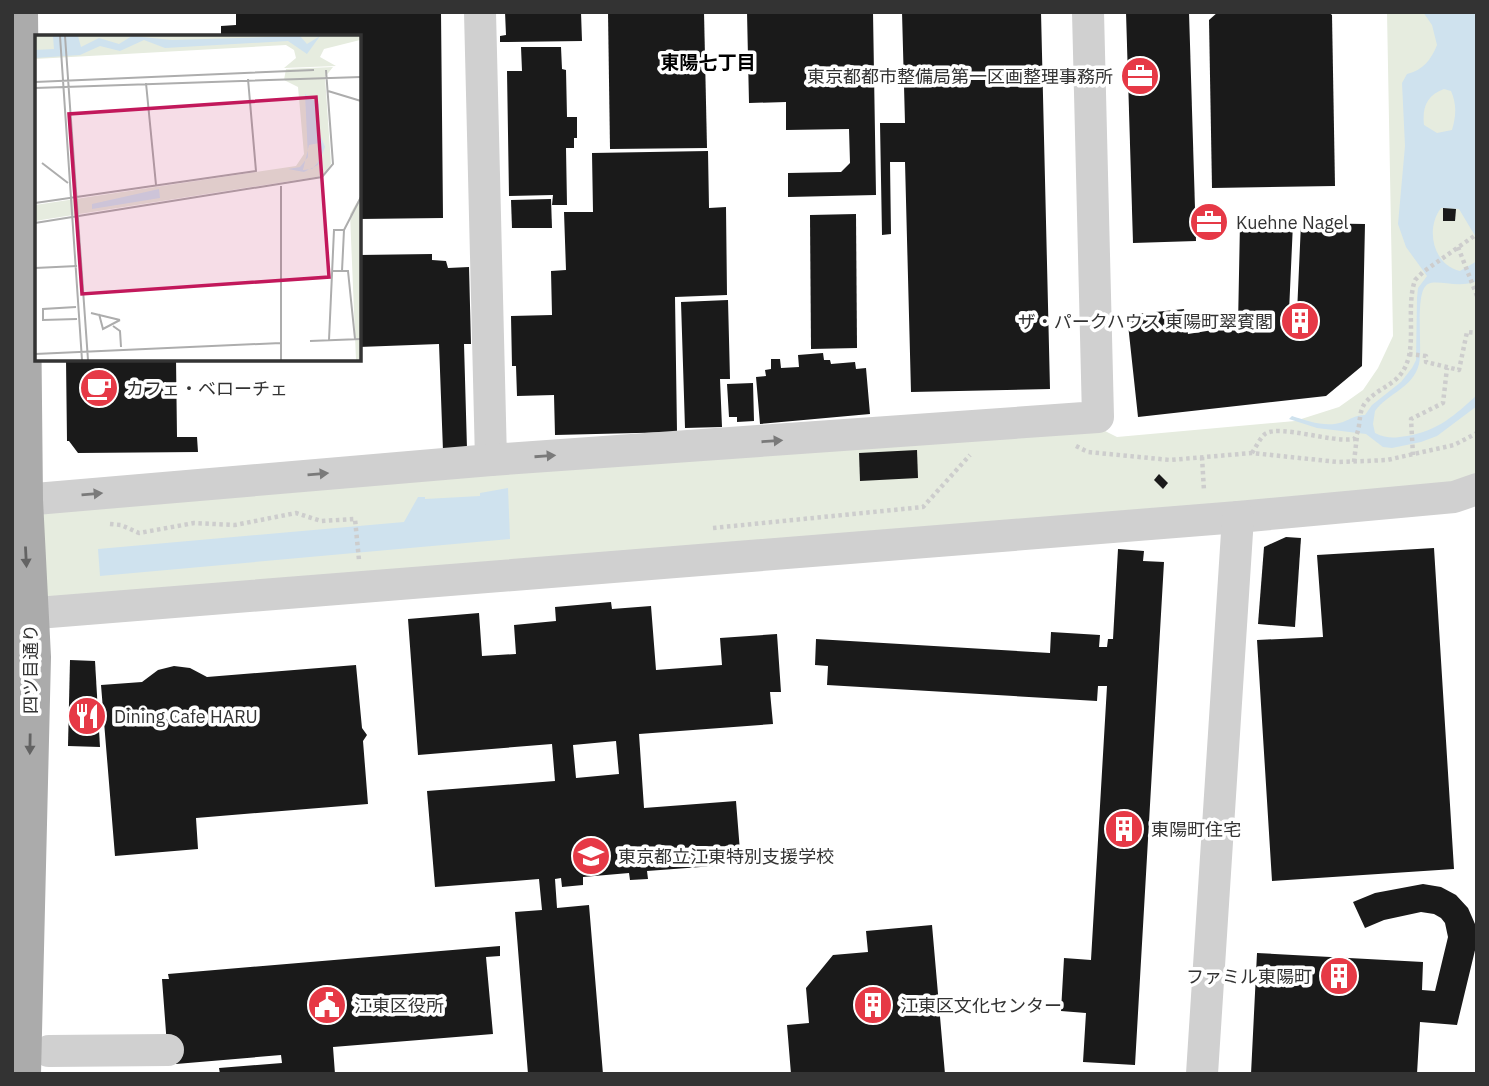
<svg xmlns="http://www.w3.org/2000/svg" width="1489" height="1086" font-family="'IBM Plex Sans','Noto Sans JP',sans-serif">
	<rect width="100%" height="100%" fill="#fff"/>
	<polygon fill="#e6ecdf" points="1387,12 1477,12 1477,479 1452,487 12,605 12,510 1097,427 1117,437 1295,421 1339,407 1363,390 1378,368 1393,336"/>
	<g fill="#cfe2ee" fill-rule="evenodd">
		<path d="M1423,12H1472L1477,15V239L1459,209L1441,208C1425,229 1433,265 1460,271L1477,261V281C1458,289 1438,279 1428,284C1414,291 1423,348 1419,364C1413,388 1388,393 1375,411L1373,424L1375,433C1387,439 1395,438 1407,436C1438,431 1455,415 1477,395V406L1437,436L1421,442L1392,448L1383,447L1366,434L1317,428L1289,419L1292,416C1308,421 1326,428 1343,422C1351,419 1355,415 1365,415L1372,405L1401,382L1412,368L1416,360L1417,298L1418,288L1427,276L1406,247L1398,224L1405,146L1402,83L1407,74C1423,70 1431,60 1437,45L1432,25ZM1444,89L1451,91C1457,105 1456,116 1452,130L1437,133L1424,125C1422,107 1427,95 1444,89Z"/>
		<polygon points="508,488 510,539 100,576 98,549 404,522 418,497 425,497 425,499 480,496 480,493"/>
	</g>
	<g fill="#1a1a1a" fill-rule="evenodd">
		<polygon points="236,12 441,12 443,218 359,219 359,37 221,37 221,26 236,25"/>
		<polygon points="505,12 581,12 582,41 500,42 500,36 506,35"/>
		<polygon points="608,12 704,12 707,148 610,149"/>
		<polygon points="747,12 873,12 876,195 788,197 788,173 841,172 850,163 849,129 786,130 786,102 749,103"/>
		<polygon points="902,12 1041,12 1050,389 911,392 905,162 890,162 891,234 882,235 880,123 905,123"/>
		<polygon points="1126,12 1189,12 1196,241 1133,243"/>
		<polygon points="1218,12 1328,12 1332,15 1335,186 1212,188 1209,20"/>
		<polygon points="521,47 561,47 562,69 566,70 567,117 577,117 577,138 574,138 574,148 566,148 567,205 552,205 553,195 509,196 507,71 522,71"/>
		<polygon points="708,151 709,208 726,207 727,295 675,297 677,432 555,435 554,395 517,396 516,366 512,366 511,316 552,315 551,271 566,270 564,212 593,212 592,153"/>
		<polygon points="551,199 552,228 512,228 511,200"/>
		<polygon points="1443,208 1456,209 1455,221 1443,221"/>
		<polygon points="856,214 857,348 811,349 810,215"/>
		<polygon points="1240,222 1293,223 1289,312 1297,313 1301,223 1365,224 1362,366 1326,396 1138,417 1127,315 1184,309 1188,334 1238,326"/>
		<polygon points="432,254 432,260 446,261 448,268 469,267 471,344 464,344 467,449 443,451 439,344 359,347 359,255"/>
		<polygon points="728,300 730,379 720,379 722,427 685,428 681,302"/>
		<polygon points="823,353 824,360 830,360 831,364 855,362 856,369 866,368 870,414 760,424 756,377 766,376 765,370 771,369 771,359 780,359 781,368 799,367 798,355"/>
		<polygon points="66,359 176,359 177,437 197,437 198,452 78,453 69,441 67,441"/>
		<polygon points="753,383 754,421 737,422 737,417 729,417 727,384"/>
		<polygon points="917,450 918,478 860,481 859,453"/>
		<polygon points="1159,474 1168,483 1163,489 1154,480"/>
		<polygon points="1286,537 1301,538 1295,627 1258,624 1264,547"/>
		<polygon points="1434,548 1454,869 1272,881 1257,640 1323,637 1317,555"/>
		<polygon points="1118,549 1144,551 1143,561 1164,562 1135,1065 1083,1062 1086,1013 1061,1011 1064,958 1091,960 1107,686 1098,686 1097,701 827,685 828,666 815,665 816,639 1050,653 1051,632 1100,635 1099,647 1107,647 1108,639 1113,639"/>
		<path d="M611,602L612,609L651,606L656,670L722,665L720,638L777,634L781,692H770L773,724L639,734L644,808L736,801L741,864L647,871L648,879L630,880L629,873L583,877V885L562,887L561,878L555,879L557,908L589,905L603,1074H528L515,912L542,910L539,879L435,887L427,791L555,781L552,744L418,755L408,619L479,613L482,656L516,654L514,625L556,621L555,607ZM616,741L619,774L576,778L573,745Z"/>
		<polygon points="70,660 95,661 100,747 68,746"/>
		<polygon points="356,665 362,728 367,735 363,741 368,804 196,818 198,849 115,856 101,685 142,682 158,670 174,666 190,668 207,677"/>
		<polygon points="1423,884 1441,887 1456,895 1468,908 1475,924 1477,942 1457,1025 1420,1022 1417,1074 1251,1074 1257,953 1423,962 1422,990 1435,991 1448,937 1445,923 1441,918 1434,914 1421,912 1384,920 1365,928 1353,902 1375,893"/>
		<polygon points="932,925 945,1074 791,1074 787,1025 809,1023 806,988 833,955 868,952 866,931"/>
		<polygon points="500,946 500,956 486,957 493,1034 333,1047 335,1074 220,1074 219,1068 282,1063 281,1055 176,1064 175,1059 168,1059 162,979 169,979 168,974"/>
	</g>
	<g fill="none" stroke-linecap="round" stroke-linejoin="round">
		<g stroke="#cdcdcd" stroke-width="4.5" stroke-dasharray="3.5 3.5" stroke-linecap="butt">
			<polyline points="1458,247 1477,296"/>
			<polyline points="1409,354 1426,356 1426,362 1459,370 1467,332 1477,333"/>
			<polyline points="1076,446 1088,452 1170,460 1252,453 1338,462 1366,461 1387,460 1454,445 1477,433"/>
			<path d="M1252,453C1256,447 1260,438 1265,434C1279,424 1332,443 1354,439C1362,429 1357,414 1365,403C1381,384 1402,386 1409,356C1414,332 1407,304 1415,280L1423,272L1477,234"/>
			<polyline points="1413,455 1411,419 1443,403 1447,368"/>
			<polyline points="1202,457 1204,491"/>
			<polyline points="1354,462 1357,436"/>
			<polyline points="110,524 121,525 139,533 194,523 235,525 296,513 321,521 355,519 359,560"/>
			<polyline points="713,528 923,507 970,455"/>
		</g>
		<g stroke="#d0d0d0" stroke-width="32">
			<polyline points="480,12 491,460"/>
			<polyline points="12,501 491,460 1098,417 1088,12"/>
			<polyline points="12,615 1238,517 1454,497 1477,489"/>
			<polyline points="49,1051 168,1050"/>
			<polyline points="1202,1074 1238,517"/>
		</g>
		<polyline stroke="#ababab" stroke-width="38" points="19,12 24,500 32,657 22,1074"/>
	</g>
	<defs><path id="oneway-solid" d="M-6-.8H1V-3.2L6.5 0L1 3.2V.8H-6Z" transform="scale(1.75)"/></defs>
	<g fill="#7a7a7a">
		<use href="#oneway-solid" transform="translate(772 441) rotate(-4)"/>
		<use href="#oneway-solid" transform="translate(545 456) rotate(-4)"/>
		<use href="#oneway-solid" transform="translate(318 474) rotate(-5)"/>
		<use href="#oneway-solid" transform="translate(92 494) rotate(-5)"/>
	</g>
	<g fill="#636363">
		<use href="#oneway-solid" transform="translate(26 557) rotate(87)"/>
		<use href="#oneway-solid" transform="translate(30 744) rotate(91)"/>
	</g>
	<defs>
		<symbol id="office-disc" viewBox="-11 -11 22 22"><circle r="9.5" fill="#e63946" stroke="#fff"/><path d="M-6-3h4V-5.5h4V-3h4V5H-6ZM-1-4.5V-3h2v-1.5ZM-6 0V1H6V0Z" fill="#fff"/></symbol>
		<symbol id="building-disc" viewBox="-11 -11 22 22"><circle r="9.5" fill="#e63946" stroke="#fff"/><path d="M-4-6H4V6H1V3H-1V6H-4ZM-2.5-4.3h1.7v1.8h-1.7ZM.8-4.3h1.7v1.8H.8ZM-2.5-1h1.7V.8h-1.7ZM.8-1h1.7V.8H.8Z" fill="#fff"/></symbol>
		<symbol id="cafe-disc" viewBox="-11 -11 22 22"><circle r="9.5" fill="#e63946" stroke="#fff"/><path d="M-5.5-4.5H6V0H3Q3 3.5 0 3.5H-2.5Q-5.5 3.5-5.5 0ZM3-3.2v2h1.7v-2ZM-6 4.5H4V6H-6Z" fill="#fff"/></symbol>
		<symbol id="restaurant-disc" viewBox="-11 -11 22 22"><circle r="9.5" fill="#e63946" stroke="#fff"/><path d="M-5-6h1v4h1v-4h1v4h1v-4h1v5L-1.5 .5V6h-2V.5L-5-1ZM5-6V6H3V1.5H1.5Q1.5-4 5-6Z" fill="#fff"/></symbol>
		<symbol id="school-disc" viewBox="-11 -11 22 22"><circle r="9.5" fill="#e63946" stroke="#fff"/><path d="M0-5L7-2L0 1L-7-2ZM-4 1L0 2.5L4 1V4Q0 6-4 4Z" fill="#fff"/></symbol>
		<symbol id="civic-disc" viewBox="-11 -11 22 22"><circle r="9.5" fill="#e63946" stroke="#fff"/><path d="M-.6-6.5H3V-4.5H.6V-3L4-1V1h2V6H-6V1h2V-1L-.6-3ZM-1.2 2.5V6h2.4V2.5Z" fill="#fff"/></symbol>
	</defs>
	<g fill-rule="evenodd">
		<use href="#office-disc" x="1118" y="54" width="44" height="44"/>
		<use href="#office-disc" x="1187" y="200" width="44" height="44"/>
		<use href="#building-disc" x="1278" y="299" width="44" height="44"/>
		<use href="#cafe-disc" x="77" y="366" width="44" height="44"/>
		<use href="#restaurant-disc" x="65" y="694" width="44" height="44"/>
		<use href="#building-disc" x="1102" y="807" width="44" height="44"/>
		<use href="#school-disc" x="569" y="834" width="44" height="44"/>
		<use href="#building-disc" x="1317" y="954" width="44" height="44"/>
		<use href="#civic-disc" x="305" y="983" width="44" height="44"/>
		<use href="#building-disc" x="851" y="983" width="44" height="44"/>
	</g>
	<g text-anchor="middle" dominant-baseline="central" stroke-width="7" stroke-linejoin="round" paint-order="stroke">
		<g font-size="18" fill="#333" stroke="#fff" text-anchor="start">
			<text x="1113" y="76" text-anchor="end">東京都都市整備局第一区画整理事務所</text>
			<text x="1236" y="222">Kuehne Nagel</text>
			<text x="1273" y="321" text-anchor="end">ザ・パークハウス 東陽町翠賓閣</text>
			<text x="126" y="388">カフェ・ベローチェ</text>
			<text x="114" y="716">Dining Cafe HARU</text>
			<text x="1151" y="829">東陽町住宅</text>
			<text x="618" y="856">東京都立江東特別支援学校</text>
			<text x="1312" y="976" text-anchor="end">ファミル東陽町</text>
			<text x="354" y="1005">江東区役所</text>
			<text x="900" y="1005">江東区文化センター</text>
		</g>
		<g font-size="18" fill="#333" stroke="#fff">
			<text transform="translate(30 669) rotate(-90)">四ツ目通り</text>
		</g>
		<g font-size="19" font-weight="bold" fill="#000" stroke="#fff">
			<text x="708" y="62">東陽七丁目</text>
		</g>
	</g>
	<g transform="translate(35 35)">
		<rect width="326" height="326" fill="#fff"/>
		<path d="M0,1H325V5L289,14L285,22L301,31L249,33L261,23L259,15L251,10L0,24ZM298,32L290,42L296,129L287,141L0,186V170L261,131L269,119L263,52L249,45L251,34ZM325,162V325H321L315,179Z" fill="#e6ecdf"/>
		<path d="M18,1H43L46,12L64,3L84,9L97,1L137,5L265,1L272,9L285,1L272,19L253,6L130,13L109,5L85,16L65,11L45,20L0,23V15L19,14ZM270,59L284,69V97L290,112L283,130L269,137L253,134L265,132L273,122ZM284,108L286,124L277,134L268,135L274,110ZM124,154L125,163L57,174V169Z" fill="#cfe2ee" fill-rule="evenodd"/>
		<path fill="none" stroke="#adadad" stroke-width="2" d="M25,1L47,325M30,1L53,325M0,47L279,35M111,48L121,150M0,53L326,42M293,56L326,66M7,128L33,148M246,151V325M0,168L221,136L213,44M0,188L287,142L298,129L291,35M0,233L42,231M298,236H313L320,304M307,236L309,195L326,162M41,272L8,274V285L42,284M56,278L85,285M64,279L68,294L85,285M78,291L85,296L86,312M294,305L299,195H309M275,306L326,304M0,319L246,308"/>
		<path fill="#c2185b" fill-opacity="0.15" stroke="#c2185b" stroke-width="3.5" d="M281,62L294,242L47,259L34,79Z"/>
		<rect width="326" height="326" fill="none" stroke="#333" stroke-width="3.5"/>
	</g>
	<rect width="1489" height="1086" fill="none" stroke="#333333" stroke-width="28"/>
</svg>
